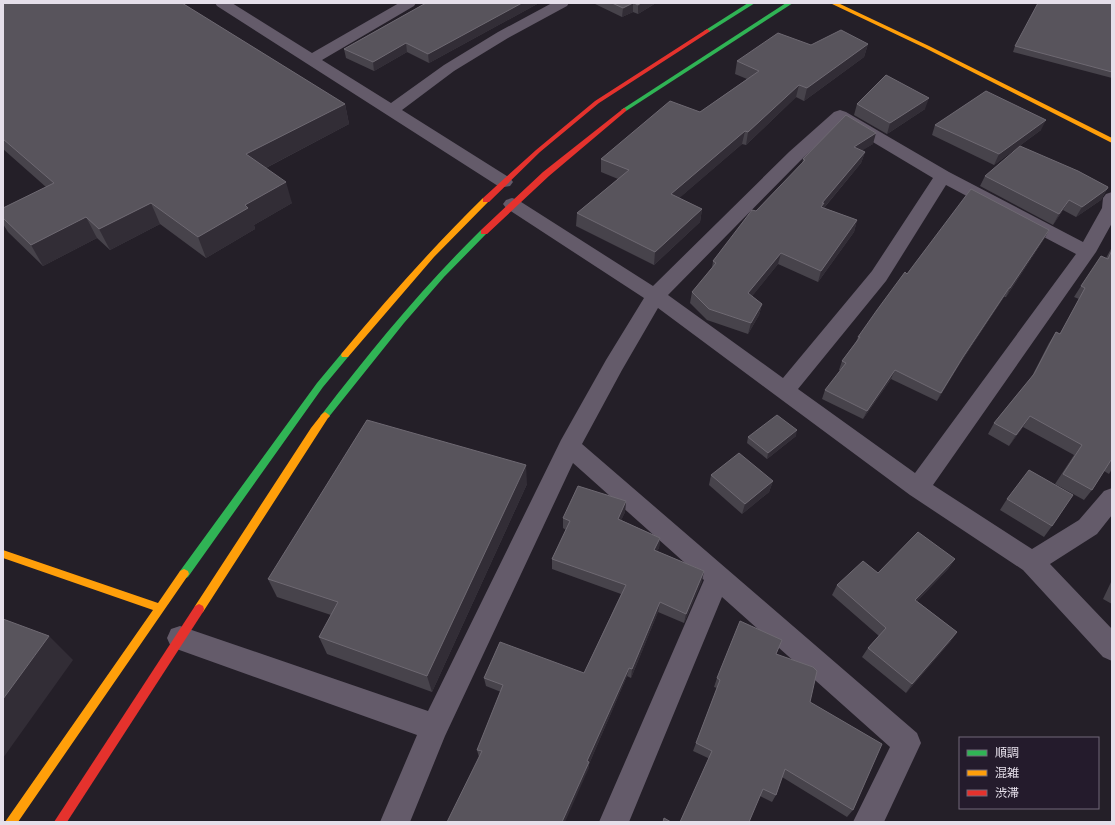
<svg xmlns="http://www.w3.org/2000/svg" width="1115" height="825" font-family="'DM Sans','Noto Sans JP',sans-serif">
	<rect width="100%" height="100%" fill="#241f28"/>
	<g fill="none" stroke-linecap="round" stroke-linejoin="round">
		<g fill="#645b6a" fill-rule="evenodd">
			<polygon points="215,3 232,3 312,53 399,3 416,3 414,6 322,60 391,103 444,65 498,32 552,3 569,3 567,6 508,38 454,71 402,110 510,178 513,182 510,186 504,187 498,186 217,6"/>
			<path d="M840,110L846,112L949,172L1083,242L1102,208L1103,198L1106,194L1112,192V223L1096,252L933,485L1032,549L1079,520L1104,491L1112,488V515L1097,534L1050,564L1112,629V661L1103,657L1023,570L910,495L658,308L622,370L582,444L917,733L921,743L884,822H853L890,747L722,597L629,822H599L704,580L573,463L445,736L410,822H380L417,735L171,647L167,638L171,629L180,626L428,711L561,440L606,360L644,298L506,208L503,204L506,200L512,198L518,200L653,286L789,152L834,112ZM841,123L933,178L872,271L783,378L668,295L801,160ZM946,185L1076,254L915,473L798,389L886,281Z"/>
		</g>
		<g fill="#30b455" fill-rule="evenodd">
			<polygon points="748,3 755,3 709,32 704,31"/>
			<polygon points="786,3 793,3 626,111 621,110"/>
			<path d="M481,230H484L488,232L444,277L404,323L328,418H322L320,416L322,414C372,349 423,287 481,230Z"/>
			<polygon points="345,352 349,355 348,357 323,387 188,577 184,579 180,577 179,574 180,571 317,383 342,353"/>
		</g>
		<g fill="#ff9f0a" fill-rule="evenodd">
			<polygon points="830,3 838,3 929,46 1112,138 1112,143 925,48"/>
			<path d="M483,198H489L490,200L434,257L348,357H342L341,355L342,353C387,299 433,247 483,198Z"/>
			<polygon points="325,412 328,414 330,416 328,418 203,612 199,614 195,612 194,609 195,606 311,428 322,414"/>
			<polygon points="3,550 158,603 180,571 184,569 188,571 189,574 18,822 5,822 153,610 3,558"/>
		</g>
		<g fill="#e5322d" fill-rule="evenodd">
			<polygon points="707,29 710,31 709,32 599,103 540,152 489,202 483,202 483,198 536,150 595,101"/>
			<polygon points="624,108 626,109 626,111 549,176 487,234 481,234 481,230 543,172"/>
			<polygon points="199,604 203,606 204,609 203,612 67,822 54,822 195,606"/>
		</g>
	</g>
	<g fill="#47434b">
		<polygon points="3,3 345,104 349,124 266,168 292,203 254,225 255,229 206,258 160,224 110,250 97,238 43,266 8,232 3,224 3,208 46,187 3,149"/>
		<polygon points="426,3 539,3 429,63 407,52 374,71 346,58 344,49"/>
		<polygon points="593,3 656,3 638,14 633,12 622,17"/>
		<polygon points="1112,3 1112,78 1013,52 1015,46"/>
		<polygon points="868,44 864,57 804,101 796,97 746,145 742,144 679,198 702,209 700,222 654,265 576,226 577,213 618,179 601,172 601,159 700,112 747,79 735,74 737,61 811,45"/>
		<polygon points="857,104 925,109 887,134 854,115"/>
		<polygon points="935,125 1041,130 994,165 932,135"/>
		<polygon points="873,144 862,150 865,152 861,163 824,208 857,220 854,232 818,282 778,264 752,296 762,304 759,315 748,334 707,320 690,303 692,292 712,268 713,261 756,211 802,164 803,159"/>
		<polygon points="985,176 1107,189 1101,200 1076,217 1063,210 1053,225 980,186"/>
		<polygon points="1049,230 1044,239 1006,297 1004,297 959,365 937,401 891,379 863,419 822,399 825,390 841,371 839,370 842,361 856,342 858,337 907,274"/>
		<polygon points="1112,247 1112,469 1109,474 1104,471 1092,490 1084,500 1055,484 1074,455 1023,427 1009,446 988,434 994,423 1031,378 1049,343 1056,332 1060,334 1079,299 1074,297 1081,286 1106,258"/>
		<polygon points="796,436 767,459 747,443 748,437"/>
		<polygon points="711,475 773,481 769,492 742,514 709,485"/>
		<polygon points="527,484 432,692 327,654 319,637 331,615 277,597 268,579"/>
		<polygon points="1007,499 1052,526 1044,537 1000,510"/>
		<polygon points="626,501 625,512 621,520 660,538 659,548 657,551 704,571 702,581 684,623 658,612 631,678 627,676 589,764 588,770 479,757 477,750 501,692 486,686 484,678 584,673 621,594 552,569 552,559 566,530 563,528 563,518"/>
		<polygon points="955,559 948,569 917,601 957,632 950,642 906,693 862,657 868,648 879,636 832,595 837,585 878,573"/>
		<polygon points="1112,580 1112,604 1103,599"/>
		<polygon points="776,654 810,702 853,810 847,817 782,777 776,795 772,802 760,796 708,758 693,751 717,688 714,687 717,678"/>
	</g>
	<g fill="#322d36">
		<polygon points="522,3 539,3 429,63 428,54"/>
		<polygon points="633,3 633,12 622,17 623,8"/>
		<polygon points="641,3 656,3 638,14 638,5"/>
		<polygon points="406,43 407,52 374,71 373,62"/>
		<polygon points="868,44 864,57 804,101 807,88"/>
		<polygon points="799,85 796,97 746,145 748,132"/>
		<polygon points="929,98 925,109 887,134 890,123"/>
		<polygon points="345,104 349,124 252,175 246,154"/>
		<polygon points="1046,120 1041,130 994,165 999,154"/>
		<polygon points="745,131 742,144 669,207 671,194"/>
		<polygon points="876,133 873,144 850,158 854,147"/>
		<polygon points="865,152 861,163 822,210 818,218 822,203"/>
		<polygon points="286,182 292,203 254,225 255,229 206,258 198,237 245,205"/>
		<polygon points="1107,189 1101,200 1076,217 1082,207"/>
		<polygon points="1069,200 1063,210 1053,225 1059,214"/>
		<polygon points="151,203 160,224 110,250 99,229"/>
		<polygon points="702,209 700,222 654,265 655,252"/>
		<polygon points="86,217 97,238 43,266 31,245"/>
		<polygon points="857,220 854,232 818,282 821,271"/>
		<polygon points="1049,230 1044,239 1006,297 1010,288"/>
		<polygon points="781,253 778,264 746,304 748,293"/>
		<polygon points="1009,288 1004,297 959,365 937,401 941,393 963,357"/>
		<polygon points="762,304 759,315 748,334 751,323"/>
		<polygon points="895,370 891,379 863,419 867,411"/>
		<polygon points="1030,416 1023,427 1009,446 1016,435"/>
		<polygon points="797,430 796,436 767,459 768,453"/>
		<polygon points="526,465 527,484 432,692 427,676"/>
		<polygon points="773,481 769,492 742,514 745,504"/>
		<polygon points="626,501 625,512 617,529 618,519"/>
		<polygon points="660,538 659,548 652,560 654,550"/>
		<polygon points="955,559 948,569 909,610 915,600"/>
		<polygon points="704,571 702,581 684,623 686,614"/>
		<polygon points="660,602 658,612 631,678 632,669"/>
		<polygon points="957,632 950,642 906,693 912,684"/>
		<polygon points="49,636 73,660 3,758 3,699"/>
		<polygon points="629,668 627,676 589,764 588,770 565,822 562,822 587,761"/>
	</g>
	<g fill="#58545c" stroke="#6e6972">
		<polygon points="3,3 182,3 345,104 246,154 286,182 245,205 248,208 198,237 151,203 99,229 86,217 31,245 3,218 3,208 54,183 3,139"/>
		<polygon points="426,3 522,3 428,54 406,43 373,62 344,49"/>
		<polygon points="612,3 633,3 623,8"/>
		<polygon points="634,3 641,3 638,5"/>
		<polygon points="1038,3 1112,3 1112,72 1015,46"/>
		<polygon points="841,30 868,44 807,88 799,85 748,132 745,131 671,194 702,209 655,252 577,213 629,170 601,159 670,101 700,112 759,71 737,61 778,33 811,45"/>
		<polygon points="886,75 929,98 890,123 857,104"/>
		<polygon points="986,91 1046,120 999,154 935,125"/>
		<polygon points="846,115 876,133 854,147 865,152 822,203 824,203 821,207 857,220 821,271 781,253 748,293 762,304 751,323 709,309 692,292 716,263 713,261 752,210 756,211 805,160 803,159"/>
		<polygon points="1020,146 1078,171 1108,187 1107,189 1082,207 1069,200 1059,214 985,176"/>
		<polygon points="971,189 1049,230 1010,288 1009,288 963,357 941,393 895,370 867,411 825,390 846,363 842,361 860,337 858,337 877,310 905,272 907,274"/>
		<polygon points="1112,250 1112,461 1111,460 1092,490 1063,474 1082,445 1030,416 1016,435 994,423 1034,374 1056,332 1060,334 1085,288 1081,286 1101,256 1108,259"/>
		<polygon points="777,415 797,430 768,453 748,437"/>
		<polygon points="367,420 526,465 427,676 319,637 338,602 268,579"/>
		<polygon points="739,453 773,481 745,504 711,475"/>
		<polygon points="1029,470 1073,495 1052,526 1007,499"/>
		<polygon points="578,486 626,501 618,519 660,538 654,550 704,571 686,614 660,602 632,669 629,668 587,761 589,762 562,822 447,822 482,751 477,750 503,685 484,678 500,642 584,673 626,585 552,559 570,521 563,518"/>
		<polygon points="918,532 955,559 915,600 957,632 912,684 868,648 886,628 837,585 863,561 878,573"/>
		<polygon points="3,619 49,636 3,699"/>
		<polygon points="740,621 782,640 776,654 813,667 817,671 810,702 882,744 853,810 785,769 776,795 763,789 749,822 680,822 712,751 696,743 720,680 717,678"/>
		<polygon points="664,818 671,822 663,822"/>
	</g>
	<rect width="1115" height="825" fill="none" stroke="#e5dfea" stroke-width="8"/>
	<rect x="959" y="737" width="140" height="72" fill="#241b2c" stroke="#716978"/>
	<rect x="967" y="750" width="20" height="6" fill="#30b455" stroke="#716978"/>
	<text x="995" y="757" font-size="12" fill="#e5dfea">順調</text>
	<rect x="967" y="770" width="20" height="6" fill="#ff9f0a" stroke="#716978"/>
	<text x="995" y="777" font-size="12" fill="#e5dfea">混雑</text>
	<rect x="967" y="790" width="20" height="6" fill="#e5322d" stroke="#716978"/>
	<text x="995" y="797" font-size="12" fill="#e5dfea">渋滞</text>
</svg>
